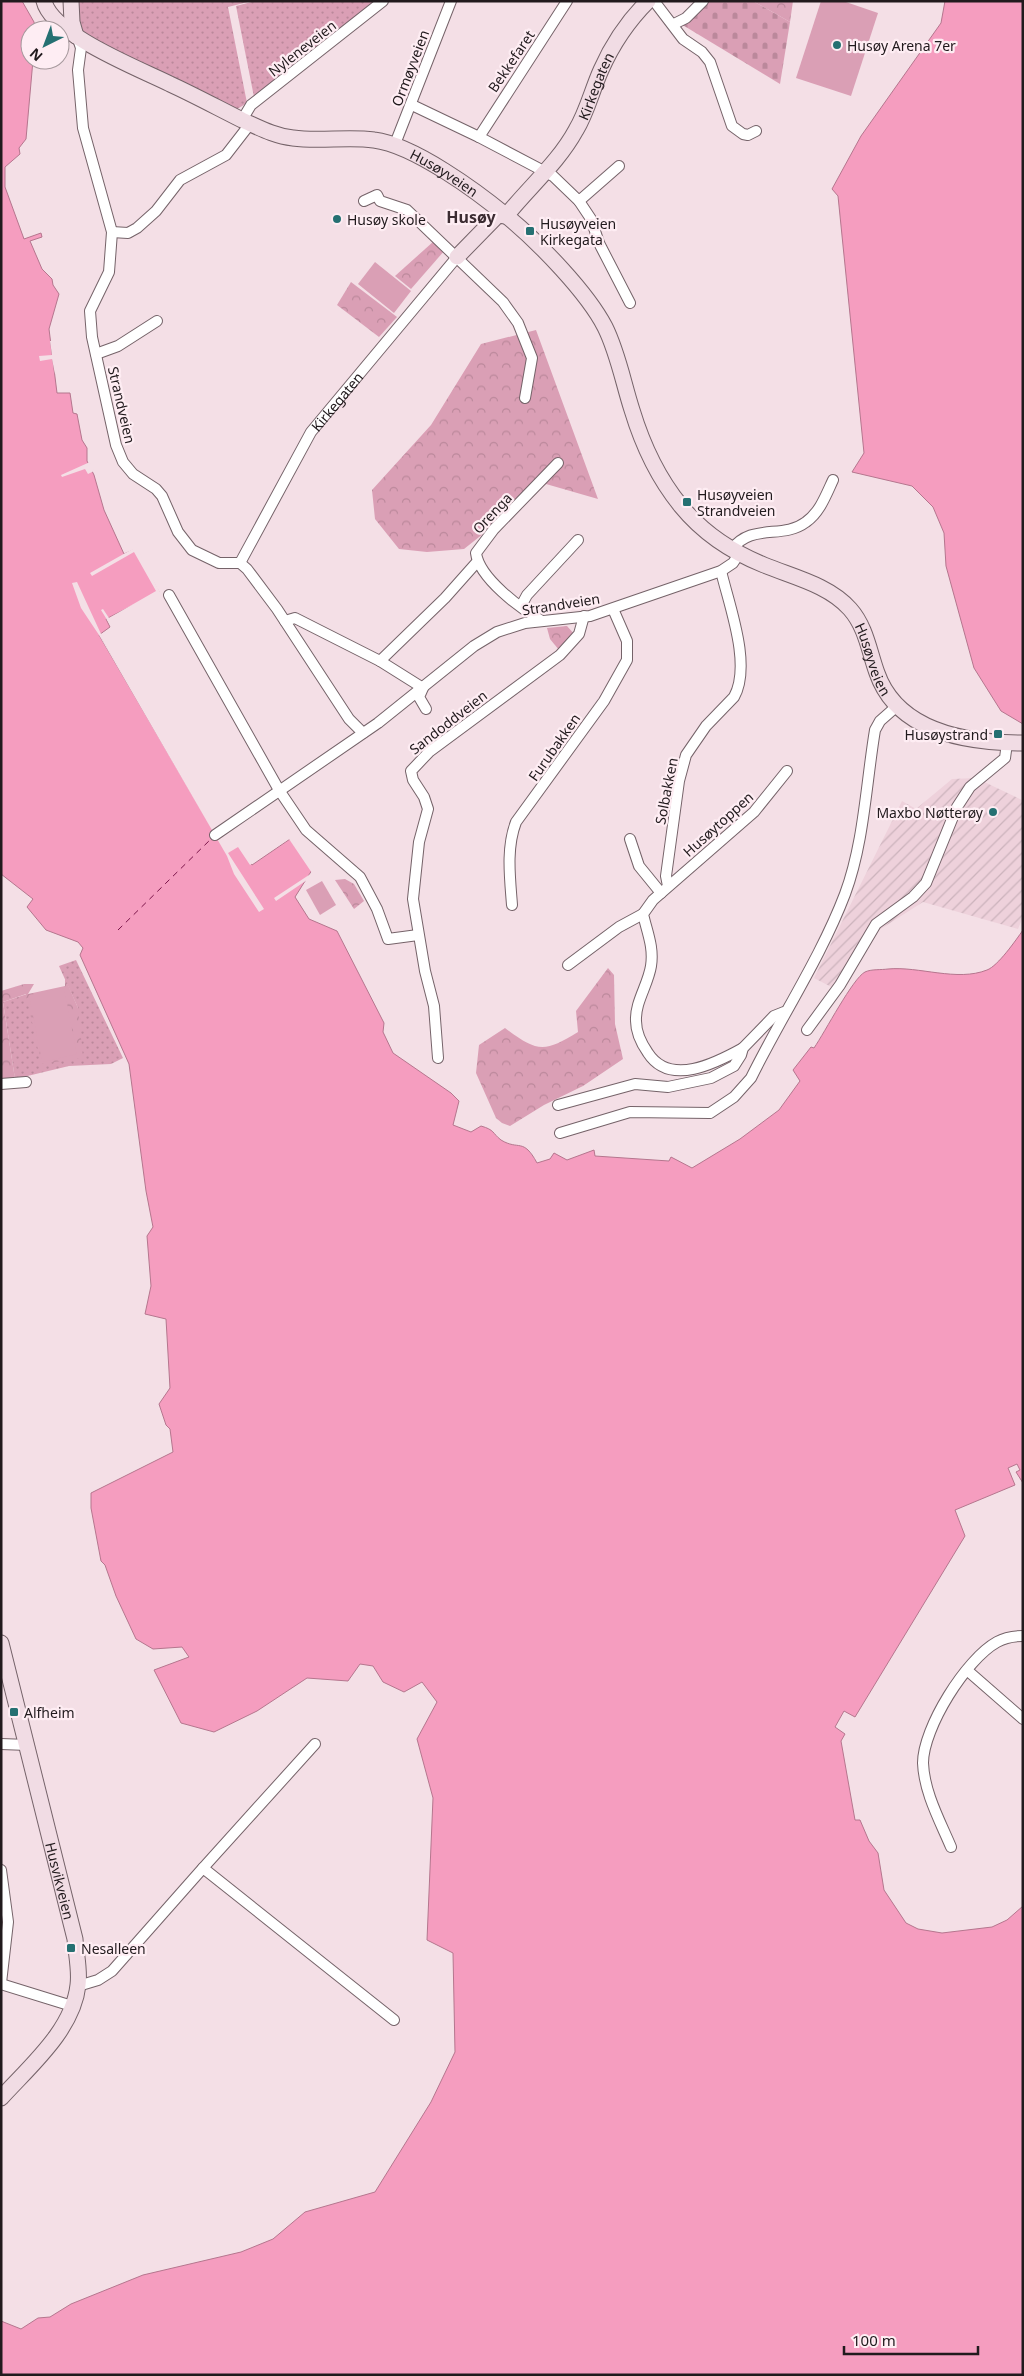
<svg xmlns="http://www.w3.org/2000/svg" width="1024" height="2376" font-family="'Noto Sans',sans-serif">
	<defs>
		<pattern id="industrial-furrows" width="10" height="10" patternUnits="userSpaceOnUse" patternTransform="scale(1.25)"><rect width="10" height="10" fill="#eed1db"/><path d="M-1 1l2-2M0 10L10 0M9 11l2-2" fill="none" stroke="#ccb3bc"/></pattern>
		<pattern id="grass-dots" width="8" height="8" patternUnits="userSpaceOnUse" patternTransform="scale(1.25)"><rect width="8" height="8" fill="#da9fb5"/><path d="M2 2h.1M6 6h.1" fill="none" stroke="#bb889b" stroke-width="1.8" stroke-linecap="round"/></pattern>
		<pattern id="forest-crowns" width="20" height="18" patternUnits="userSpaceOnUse" patternTransform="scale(1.25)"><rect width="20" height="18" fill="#da9fb5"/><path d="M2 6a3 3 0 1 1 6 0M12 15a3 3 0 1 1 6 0" fill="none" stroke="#bb889b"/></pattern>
		<pattern id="cemetery-stones" width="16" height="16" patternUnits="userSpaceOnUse" patternTransform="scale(1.25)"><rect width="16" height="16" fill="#da9fb5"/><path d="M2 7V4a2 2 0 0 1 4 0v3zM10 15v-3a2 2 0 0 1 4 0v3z" fill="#bb889b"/></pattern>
	</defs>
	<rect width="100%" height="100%" fill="#f4dfe6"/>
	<polygon fill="url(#industrial-furrows)" points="976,778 1022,800 1023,803 1023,917 1018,929 923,902 879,930 841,992 814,978 902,801 916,809 952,779"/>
	<g fill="url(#grass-dots)">
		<polygon points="76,1 252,1 228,7 247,103 234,111 92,40 79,28"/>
		<polygon points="255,1 376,1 254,97 236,6"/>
		<polygon points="76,960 123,1058 111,1064 69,1066 15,1079 3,1002 27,994 78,1008 59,966"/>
	</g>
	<g fill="url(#forest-crowns)">
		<polygon points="753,1 793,1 790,22"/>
		<polygon points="434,241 445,250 411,289 395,276"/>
		<polygon points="351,282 397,317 379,337 337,305"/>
		<polygon points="536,330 598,499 546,484 464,549 427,552 399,549 375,519 372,490 431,425 481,344"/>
		<polygon points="567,626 575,635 559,650 550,639 547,628"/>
		<polygon points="345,879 354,884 364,901 354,909 335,880"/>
		<path d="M608,968L614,975L615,1024L623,1059L583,1086L544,1105L510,1126L502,1123L496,1118L476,1073L479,1045L505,1028C537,1052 544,1053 578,1032L576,1011Z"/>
		<polygon points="65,978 78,1008 83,1058 41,1064 26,994 3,1002 15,1079 1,1080 1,991 24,984 34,984 28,994 65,986"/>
	</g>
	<polygon fill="url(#cemetery-stones)" points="706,1 753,1 790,22 780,84 681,24"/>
	<g fill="#da9fb5">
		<polygon points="821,1 843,1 878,13 851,96 796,78"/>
		<polygon points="375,262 411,291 394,313 358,284"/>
		<polygon points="322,881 336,905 320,915 306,890"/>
		<polygon points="64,988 77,1054 42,1062 29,995"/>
	</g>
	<g fill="#f59dbf" stroke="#b5768e">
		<path d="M1,1H22L34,22L35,30L26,31L25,37L30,39V60H33L26,139L19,148L20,154L5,167V187L24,239L41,233L42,237L30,241L42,269L52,279L53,285L59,294L49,329L57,393H70L73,413L77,414L82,440L87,448V461L94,475L104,510L124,554L135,549L159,592L106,619L110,627L99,635L226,852L238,845L252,865L290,839L312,870L295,897L309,919L337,931L384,1023L383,1032L393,1053L451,1093L459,1101L453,1125L471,1132L481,1126C495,1130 492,1133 501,1140C519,1151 523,1137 537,1163L550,1159L554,1153L567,1160L594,1150L595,1156L669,1161L671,1157L692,1168L740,1139L779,1110L800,1081L793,1070L811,1047L814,1048C825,1032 853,978 865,972C871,969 881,970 888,969C919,966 957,982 987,970C998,966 1016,940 1023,930V1483L1016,1472L1020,1470L1017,1464L1008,1468L1015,1485L955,1510L965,1536L855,1717L844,1711L835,1727L845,1734L841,1741L855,1820H860L869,1841L878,1853L884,1890L906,1923L918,1929L942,1933L992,1927L1007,1920L1023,1906V2375H1V2321L21,2329L38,2318L50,2317L71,2304L143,2275L241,2252L273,2239L305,2212L375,2192L431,2102L455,2052L453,1953L427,1940L433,1798L417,1739L437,1702L422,1682L404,1692L383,1682L373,1666L360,1664L348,1681L307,1678L257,1711L214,1732L181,1723L154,1670L189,1657L182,1647L153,1649L136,1639L116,1596L105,1565L101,1561L91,1508V1493L173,1452L170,1429L166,1425L159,1404L170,1388L166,1319L145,1314L151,1286L147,1236L153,1227L146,1191L129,1064L80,955L83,948L78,942L46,930L27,907L33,899L1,874Z"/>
		<polygon points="945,1 1023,1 1023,724 1001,711 974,668 946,566 944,533 933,507 912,486 852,472 864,453 838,196 832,189 861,136 941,23"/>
	</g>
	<g fill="#f4dfe6">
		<polygon points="50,341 53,341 57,373 55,374 52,359 40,361 39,356 52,355"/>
		<polygon points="90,462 94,471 88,474 85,469 62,477 61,475"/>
		<polygon points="136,547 161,594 109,620 112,628 101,637 227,849 239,843 252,862 291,837 315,869 310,878 276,901 274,898 312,873 289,839 250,865 238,847 228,853 264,909 259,912 234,874 227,856 99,635 81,608 72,583 77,582 101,634 112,628 101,610 103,609 109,618 156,591 134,552 92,576 90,573"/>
	</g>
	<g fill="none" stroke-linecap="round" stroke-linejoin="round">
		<polyline stroke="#7a1449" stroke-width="1" stroke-dasharray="6 5" stroke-linecap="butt" points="118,930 212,838"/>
		<defs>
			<g id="street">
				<polyline points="567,1 479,137 553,176 579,201 619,166"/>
				<polyline points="654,1 683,39 702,52 710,62 732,126 743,134 748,135 756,131"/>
				<polyline points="674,24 686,18 703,1"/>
				<polyline points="77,36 81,48 78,70 83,128 112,232 109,272 90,311 92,337 116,445 123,462 133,474 156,489 162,496 178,532 192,550 219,563 240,563 247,569 277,609 349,719 363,733"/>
				<polyline points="412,105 479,137"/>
				<polyline points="242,120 251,105 383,1"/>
				<polyline points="395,144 451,1"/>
				<polyline points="364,201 377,195 380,201 407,210 503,302 518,323 532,358 525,398"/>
				<polyline points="579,201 591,219 599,243 630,303"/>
				<polyline points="112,232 128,233 137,228 156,211 180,180 226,155 250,124"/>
				<polyline points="96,354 118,346 157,321"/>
				<path d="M731,550C752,522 782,540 806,522C820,512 826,495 833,480"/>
				<path id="s1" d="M240,563L311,432L457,257"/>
				<polyline points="169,595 279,790 306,830 360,877 377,909 388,939 418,935"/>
				<polyline points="521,606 527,595 578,540"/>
				<polyline points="285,621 295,618 380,661 445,598 477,562"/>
				<path d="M542,621C521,609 479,578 476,553L494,529L558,463"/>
				<polyline points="380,661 423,688 419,697 426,709"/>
				<polyline points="215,835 378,723 474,646 497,632 525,623 590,616 721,571 733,563 739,554"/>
				<polyline points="630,839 639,866 661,893"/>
				<path d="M668,886L666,876L679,781L686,755L706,726L734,697C752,665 729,605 721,571"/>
				<path d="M512,905C510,878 506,848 516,822L604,701L627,660V641L613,609"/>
				<polyline points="568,965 619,927 643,914"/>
				<polyline points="807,1030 840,985 876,924 913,897 926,883 957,807 970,787 1005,758 1007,743"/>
				<path d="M743,1048C716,1063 670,1087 648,1053C641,1043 636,1033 636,1021C635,1002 648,985 651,966C654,947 647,932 643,914L653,900L754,812L787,771"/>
				<polyline points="438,1058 434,1006 425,971 413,899 419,842 428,809 424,797 413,780 411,771 429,752 560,655 579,634 584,616"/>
				<polyline points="1,1084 26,1082"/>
				<polyline points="558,1105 635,1084 668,1087 711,1078 734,1066 741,1055 743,1048 774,1016 784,1012"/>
				<path d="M560,1133L630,1112L710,1113L734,1097L751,1078C781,1017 821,957 845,894C864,843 866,784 875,730L880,721L897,706"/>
				<polyline points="968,1671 1023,1719"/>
				<polyline points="1,1744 28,1745"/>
				<path d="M951,1847C940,1821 924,1792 923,1763C923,1728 966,1659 997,1642C1004,1638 1014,1636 1023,1636"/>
				<polyline points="203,1868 315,1744"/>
				<polyline points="1,1870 8,1922 1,1983"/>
				<polyline points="1,1984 72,2006"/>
				<polyline points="78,1986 98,1980 112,1971 203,1868 394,2020"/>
			</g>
			<g id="secondary">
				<path id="s2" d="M44,1C52,35 140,69 170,84C194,95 218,108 242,120C258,127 274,136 293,138C320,142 347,136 374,140C414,145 478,192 509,218C539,243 587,292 605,327C618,353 623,382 632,410C642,443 658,478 681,506C703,533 732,552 764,565C793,577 829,585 850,609C866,627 869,651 877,673C898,733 968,743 1023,743"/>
				<polyline points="71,1 72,22 76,36"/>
				<path id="s3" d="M457,257L498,215L506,216C529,187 558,163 576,130C587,112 592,90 601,70C612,45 628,21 648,1"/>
				<path id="s4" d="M1,1643L75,1939C76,1954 80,1970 78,1985C73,2030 30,2066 1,2098"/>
			</g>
		</defs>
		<use href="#street" stroke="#756369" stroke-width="12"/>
		<use href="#secondary" stroke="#756369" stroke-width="17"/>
		<use href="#street" stroke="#fff" stroke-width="10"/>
		<use href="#secondary" stroke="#f1dce4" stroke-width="15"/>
	</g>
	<g fill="#257072" stroke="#feedf3" stroke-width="2">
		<circle cx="837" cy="45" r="5"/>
		<circle cx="337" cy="219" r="5"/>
		<rect x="525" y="226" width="10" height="10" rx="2.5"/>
		<rect x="682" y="497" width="10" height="10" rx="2.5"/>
		<rect x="993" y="729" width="10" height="10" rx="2.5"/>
		<circle cx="993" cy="812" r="5"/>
		<rect x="9" y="1707" width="10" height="10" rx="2.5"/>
		<rect x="66" y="1943" width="10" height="10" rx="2.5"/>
	</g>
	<g text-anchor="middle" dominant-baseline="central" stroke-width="4.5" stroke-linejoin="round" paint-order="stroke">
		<g font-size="14" fill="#211a1d" stroke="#feedf3" text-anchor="start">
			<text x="847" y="45">Husøy Arena 7er</text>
			<text x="347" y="219">Husøy skole</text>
			<text x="540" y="223">Husøyveien<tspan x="540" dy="16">Kirkegata</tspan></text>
			<text x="697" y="494">Husøyveien<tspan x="697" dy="16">Strandveien</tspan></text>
			<text x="988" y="734" text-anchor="end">Husøystrand</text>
			<text x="983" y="812" text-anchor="end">Maxbo Nøtterøy</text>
			<text x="24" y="1712">Alfheim</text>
			<text x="81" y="1948">Nesalleen</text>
		</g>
		<g font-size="14" fill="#211a1d" stroke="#feedf3">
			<text transform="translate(302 48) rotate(-38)">Nyleneveien</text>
			<text transform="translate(511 61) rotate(-56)">Bekkefaret</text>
			<text transform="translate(410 68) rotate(-69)">Ormøyveien</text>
			<text stroke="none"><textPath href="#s3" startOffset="226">Kirkegaten</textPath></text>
			<text stroke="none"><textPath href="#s2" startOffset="448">Husøyveien</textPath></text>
			<text stroke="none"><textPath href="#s1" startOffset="189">Kirkegaten</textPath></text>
			<text transform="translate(122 405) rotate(77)">Strandveien</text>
			<text transform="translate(492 513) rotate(-47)">Orenga</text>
			<text transform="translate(561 604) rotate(-9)">Strandveien</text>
			<text stroke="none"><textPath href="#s2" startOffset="1125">Husøyveien</textPath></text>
			<text transform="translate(448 722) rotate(-38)">Sandoddveien</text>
			<text transform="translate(554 747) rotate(-55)">Furubakken</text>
			<text transform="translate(666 791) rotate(-79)">Solbakken</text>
			<text transform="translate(718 824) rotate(-42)">Husøytoppen</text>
			<text stroke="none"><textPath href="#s4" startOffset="245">Husvikveien</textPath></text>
		</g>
		<g font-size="16" font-weight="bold" fill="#3c2c32" stroke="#feedf3">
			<text x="471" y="217">Husøy</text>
		</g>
	</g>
	<rect width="1024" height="2376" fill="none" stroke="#211a1d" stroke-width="5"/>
	<g transform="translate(45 45) rotate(222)"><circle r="24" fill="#feedf3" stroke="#a6999d"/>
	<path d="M0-4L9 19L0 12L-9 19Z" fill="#257072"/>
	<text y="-8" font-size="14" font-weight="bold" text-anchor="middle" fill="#211a1d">N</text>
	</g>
	<path d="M844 2346v8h134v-8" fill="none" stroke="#211a1d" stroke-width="2.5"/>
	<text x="852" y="2346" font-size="15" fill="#211a1d" stroke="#feedf3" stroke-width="4" paint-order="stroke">100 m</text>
</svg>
